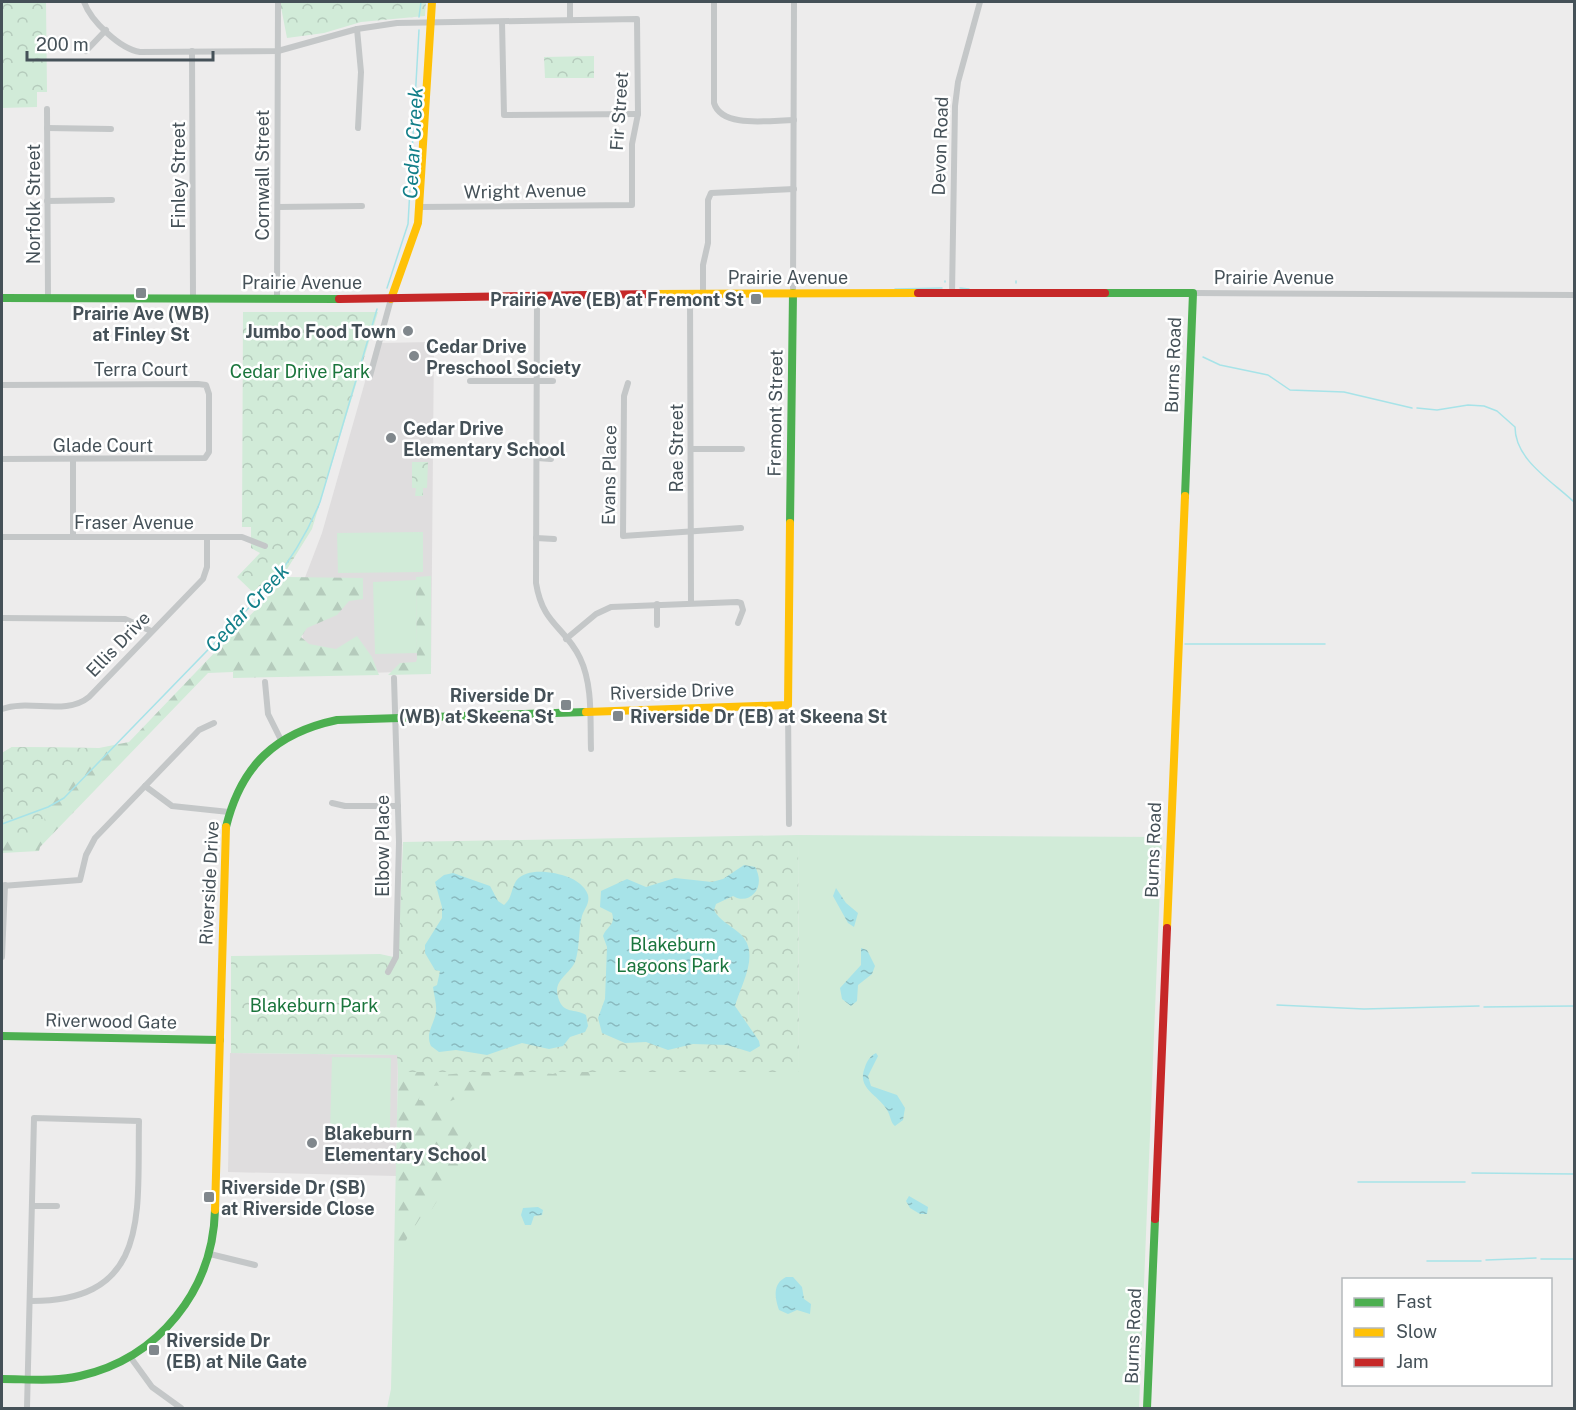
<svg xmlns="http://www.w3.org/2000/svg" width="1576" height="1410" font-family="'Public Sans',sans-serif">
	<defs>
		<pattern id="forest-firs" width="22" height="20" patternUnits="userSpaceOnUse" patternTransform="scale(1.5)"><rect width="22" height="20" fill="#d1ebd8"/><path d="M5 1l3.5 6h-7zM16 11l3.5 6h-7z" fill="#b5cbbc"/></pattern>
		<pattern id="park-crowns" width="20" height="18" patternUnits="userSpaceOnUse" patternTransform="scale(1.5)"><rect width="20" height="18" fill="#d1ebd8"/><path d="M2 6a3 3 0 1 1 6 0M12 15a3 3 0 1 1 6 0" fill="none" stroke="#b5cbbc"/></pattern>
		<pattern id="water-ripples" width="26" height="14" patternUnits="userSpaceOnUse" patternTransform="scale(1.5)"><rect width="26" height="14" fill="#a7e3e8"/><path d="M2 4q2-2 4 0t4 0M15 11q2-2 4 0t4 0" fill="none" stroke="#8ababf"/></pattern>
	</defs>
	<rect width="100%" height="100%" fill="#edecec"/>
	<g fill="#dfddde">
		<polygon points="434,342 431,671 304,675 301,588 322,533 376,343"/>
		<polygon points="230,1053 398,1055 396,1176 228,1172"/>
	</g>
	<g fill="#d1ebd8">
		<polygon points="423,532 423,572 338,573 337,533"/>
		<polygon points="416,580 417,653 375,654 373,582"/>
		<polygon points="798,835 1162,837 1139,1408 387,1408 391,1389 398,1072 799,1072"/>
		<polygon points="332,1057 391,1058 390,1133 330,1132"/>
	</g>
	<g fill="url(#forest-firs)">
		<polygon points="431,576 431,674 388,675 400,663 416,662 417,659 416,577"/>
		<polygon points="287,577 363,578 363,599 349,601 337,615 307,628 301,637 309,644 336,649 357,636 372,657 379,675 233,678 233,672 208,673 40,847 39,851 2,853 2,753 12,747 99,748 129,742"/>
		<polygon points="399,1017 425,1070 440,1075 504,1070 553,1074 593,1061 613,1078 501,1081 448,1102 445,1085 420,1087 419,1100 431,1101 447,1123 466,1125 473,1144 432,1209 424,1212 401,1248 396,1243"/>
	</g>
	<g fill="url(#park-crowns)">
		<polygon points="2,2 46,2 47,92 37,92 37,107 2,108"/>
		<polygon points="280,2 426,2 425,16 361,22 324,33 287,38"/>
		<polygon points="594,56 594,78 545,78 544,57"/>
		<polygon points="243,312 378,312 312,529 284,574 260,599 237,577 260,553 251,548 251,527 242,527"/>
		<polygon points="412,462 428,462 427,488 423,488 423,496 415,496 416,488 412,488"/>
		<polygon points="12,747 98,748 45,804 44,837 2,838 2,753"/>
		<polygon points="798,835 799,1072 398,1072 397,1055 231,1053 231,956 380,954 398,958 403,842"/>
	</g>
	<g fill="url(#water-ripples)">
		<path d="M744,865L755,867C767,888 749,906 733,896L716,904L714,910C719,920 730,925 738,932C762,951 742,982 735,1006L759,1041L760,1046L750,1052L727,1045L693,1044L668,1050L646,1042L625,1043L602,1033L598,1018L605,999L607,947L603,936C606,926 616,926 612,913L600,907L601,891L627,879L646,887L675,878L712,882L723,879Z"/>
		<path d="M453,873L490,886L498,901L504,905C512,899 511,889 516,881C527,867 554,872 568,877C576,880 585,886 588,895C590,904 584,909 582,916C578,931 580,948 575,962C569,975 553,980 558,997C563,1015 575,1008 586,1015L588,1026L585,1032L570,1037L563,1046L549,1049L522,1043L487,1055L456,1050L439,1052L431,1046C425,1033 434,1025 436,1012C437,1005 434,995 433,987L437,985L440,971L435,970L425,953V945L442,918V907L435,882L444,875Z"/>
		<polygon points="836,888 846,903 858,913 854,927 848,923 833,896"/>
		<polygon points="861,948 867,950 875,966 872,974 858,985 857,1001 851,1006 842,999 840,988 861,965"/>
		<path d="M876,1053L878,1056L868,1076L871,1086L897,1095L905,1108L903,1120L895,1126C890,1122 891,1116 887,1110C878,1094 856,1089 865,1067C867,1061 870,1056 876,1053Z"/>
		<polygon points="909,1196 928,1207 927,1214 920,1214 910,1208 906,1201"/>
		<polygon points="538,1207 543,1210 542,1215 534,1216 531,1225 525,1225 521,1215 523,1208"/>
		<path d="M786,1277H793L802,1287L804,1299L811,1304L810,1314L797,1310L788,1314L779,1310C775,1298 772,1284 786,1277Z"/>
	</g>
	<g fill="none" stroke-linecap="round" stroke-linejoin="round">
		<g stroke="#a7e3e8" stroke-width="1.5">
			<polyline points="419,17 421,2"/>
			<polyline points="1016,281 1016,283"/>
			<polyline points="945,282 945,281"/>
			<polyline points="387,288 408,224 419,30"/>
			<polyline points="960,288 969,289"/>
			<polyline points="895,289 942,288"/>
			<polyline points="1203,357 1220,365 1268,375 1290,390 1344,392 1412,408"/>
			<path d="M1417,408L1437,410L1468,405L1484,406L1497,411L1515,427C1515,460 1552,481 1574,502"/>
			<polyline points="1185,644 1325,644"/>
			<path d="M2,824L48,807L64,798L269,587C291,560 307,534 320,502L377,309"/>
			<polyline points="1277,1005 1364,1009 1479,1006"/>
			<polyline points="1484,1007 1574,1006"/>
			<polyline points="1472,1173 1574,1174"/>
			<polyline points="1358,1182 1465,1182"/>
			<polyline points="1541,1259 1574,1259"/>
			<polyline points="1486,1260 1536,1258"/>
			<polyline points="1427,1261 1481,1261"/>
		</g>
		<g stroke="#c4c7c8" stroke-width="6">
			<path d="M84,2C91,21 120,49 140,52L278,51L357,29L397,23L637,19L638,114L632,144V205L420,207"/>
			<polyline points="570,2 570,20"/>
			<path d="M714,2V103C722,129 771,120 794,120"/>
			<polyline points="502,22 504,115 638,114"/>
			<polyline points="357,29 361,72 358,128"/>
			<polyline points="86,51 106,30"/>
			<polyline points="192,51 193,298"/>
			<polyline points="47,109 48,298"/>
			<polyline points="47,128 111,129"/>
			<polyline points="47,201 112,200"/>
			<polyline points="278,207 362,206"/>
			<polyline points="690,293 691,602"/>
			<polyline points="703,293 703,265 708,243 708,200 711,193 794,189"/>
			<polyline points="793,293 794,2"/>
			<polyline points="1193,293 1574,295"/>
			<polyline points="952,294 955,106 958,82 980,2"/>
			<path d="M537,296L536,583C543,626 565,626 580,658C593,685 590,720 591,749"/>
			<polyline points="277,299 278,2"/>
			<polyline points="370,376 391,299"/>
			<polyline points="470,381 553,381"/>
			<polyline points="628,383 624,396 623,536 741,528"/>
			<polyline points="2,385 198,384 206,385 209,394 209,452 205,458 2,459"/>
			<polyline points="691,449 742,449"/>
			<polyline points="537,458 551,459"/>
			<polyline points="2,537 242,537 265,546"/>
			<polyline points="73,537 73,460"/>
			<polyline points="536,538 554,539"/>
			<polyline points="657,604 657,625"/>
			<polyline points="2,618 125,619 151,631"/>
			<polyline points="566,639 596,614 611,607 737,602 741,603 743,610 738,623"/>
			<polyline points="265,682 268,714 281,740"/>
			<polyline points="788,705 789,824"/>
			<path d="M2,709C29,699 66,716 89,697L203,579L207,567V537"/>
			<polyline points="145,786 172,806 229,812"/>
			<polyline points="332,803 345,806 398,806"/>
			<polyline points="2,886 80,880 86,855 95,838 199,730 214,723"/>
			<polyline points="2,957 5,885"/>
			<polyline points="388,972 396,957 399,842 394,678"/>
			<polyline points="32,1206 57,1206"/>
			<polyline points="210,1254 255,1265"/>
			<polyline points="131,1358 152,1387 181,1408"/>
			<path d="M27,1408L34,1118L139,1121C137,1211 152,1302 30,1301"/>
		</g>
		<g stroke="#4caf50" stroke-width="8">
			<polyline points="1105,293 1193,293 1185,496"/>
			<polyline points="2,298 339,299"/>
			<polyline points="790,523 793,293"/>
			<path d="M226,827C241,766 275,733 337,720L586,712"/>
			<polyline points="2,1036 220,1040"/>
			<path d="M2,1379C28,1379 55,1382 80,1376C159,1358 213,1290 215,1210"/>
			<polyline points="1147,1408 1155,1219"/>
		</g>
		<g stroke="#ffc107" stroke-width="8">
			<polyline points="652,294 918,293"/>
			<polyline points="391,299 418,223 432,2"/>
			<polyline points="586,712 788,705 790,523"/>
			<polyline points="1167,928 1185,496"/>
			<polyline points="215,1210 226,827"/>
		</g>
		<g stroke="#c62828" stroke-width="8">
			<polyline points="918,293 1105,293"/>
			<polyline points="339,299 652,294"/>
			<polyline points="1155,1219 1167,928"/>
		</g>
	</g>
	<g fill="#80878c" stroke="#fff" stroke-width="2">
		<rect x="135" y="287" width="12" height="12" rx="3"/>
		<rect x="750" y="293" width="12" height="12" rx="3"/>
		<circle cx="408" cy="331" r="6"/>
		<circle cx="414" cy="356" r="6"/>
		<circle cx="391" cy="438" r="6"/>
		<rect x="560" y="699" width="12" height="12" rx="3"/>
		<rect x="612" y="710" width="12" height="12" rx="3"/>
		<circle cx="312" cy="1143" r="6"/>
		<rect x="203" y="1191" width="12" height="12" rx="3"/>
		<rect x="148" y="1344" width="12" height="12" rx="3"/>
	</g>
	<g text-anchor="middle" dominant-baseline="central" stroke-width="5" stroke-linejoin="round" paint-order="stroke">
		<g font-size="18" fill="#455158" stroke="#fff">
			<text transform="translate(619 111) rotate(-86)">Fir Street</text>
			<text transform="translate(940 146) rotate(-88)">Devon Road</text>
			<text transform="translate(178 175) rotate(-90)">Finley Street</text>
			<text transform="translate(262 175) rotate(-90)">Cornwall Street</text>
			<text transform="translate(525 191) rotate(-1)">Wright Avenue</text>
			<text transform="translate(33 204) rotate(-90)">Norfolk Street</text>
			<text x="788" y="277">Prairie Avenue</text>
			<text x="1274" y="277">Prairie Avenue</text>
			<text x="302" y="282">Prairie Avenue</text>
			<text transform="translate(1173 365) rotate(-88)">Burns Road</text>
			<text x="141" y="369">Terra Court</text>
			<text transform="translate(775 413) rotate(-89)">Fremont Street</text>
			<text x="103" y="445">Glade Court</text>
			<text transform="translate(676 448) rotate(-90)">Rae Street</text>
			<text transform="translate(609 475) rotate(-89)">Evans Place</text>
			<text x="134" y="522">Fraser Avenue</text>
			<text transform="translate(118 644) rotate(-46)">Ellis Drive</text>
			<text transform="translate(672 691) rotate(-2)">Riverside Drive</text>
			<text transform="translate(382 846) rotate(-90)">Elbow Place</text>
			<text transform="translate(1153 850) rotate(-88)">Burns Road</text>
			<text transform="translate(209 883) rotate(-87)">Riverside Drive</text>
			<text transform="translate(111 1021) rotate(1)">Riverwood Gate</text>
			<text transform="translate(1133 1336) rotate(-88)">Burns Road</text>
		</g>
		<g font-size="18" font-weight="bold" fill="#455158" stroke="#fff" text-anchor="start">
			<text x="744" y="299" text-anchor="end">Prairie Ave (EB) at Fremont St</text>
			<text x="141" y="313" text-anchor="middle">Prairie Ave (WB)<tspan x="141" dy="21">at Finley St</tspan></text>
			<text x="396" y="331" text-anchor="end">Jumbo Food Town</text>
			<text x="426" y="346">Cedar Drive<tspan x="426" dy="21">Preschool Society</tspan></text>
			<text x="403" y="428">Cedar Drive<tspan x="403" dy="21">Elementary School</tspan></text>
			<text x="554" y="695" text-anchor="end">Riverside Dr<tspan x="554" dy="21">(WB) at Skeena St</tspan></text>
			<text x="630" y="716">Riverside Dr (EB) at Skeena St</text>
			<text x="324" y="1133">Blakeburn<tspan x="324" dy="21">Elementary School</tspan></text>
			<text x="221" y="1187">Riverside Dr (SB)<tspan x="221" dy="21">at Riverside Close</tspan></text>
			<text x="166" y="1340">Riverside Dr<tspan x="166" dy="21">(EB) at Nile Gate</tspan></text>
		</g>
		<g font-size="18" fill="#1a753c" stroke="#fff">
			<text x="300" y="371">Cedar Drive Park</text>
			<text x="673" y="944">Blakeburn<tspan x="673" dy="21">Lagoons Park</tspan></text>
			<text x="314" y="1005">Blakeburn Park</text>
		</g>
		<g font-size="20" font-style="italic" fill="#127f89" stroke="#fff">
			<text transform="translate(413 143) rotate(-87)">Cedar Creek</text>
			<text transform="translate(247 608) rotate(-47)">Cedar Creek</text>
		</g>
	</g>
	<rect width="1576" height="1410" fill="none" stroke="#455158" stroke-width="6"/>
	<rect x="1342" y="1278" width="210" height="108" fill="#ffffff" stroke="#b5b9bc" stroke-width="1.5"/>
	<rect x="1354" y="1298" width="30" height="9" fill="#4caf50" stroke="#b5b9bc" stroke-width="1.5"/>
	<text x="1396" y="1308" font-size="18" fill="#455158">Fast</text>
	<rect x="1354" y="1328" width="30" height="9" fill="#ffc107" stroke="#b5b9bc" stroke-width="1.5"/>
	<text x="1396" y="1338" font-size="18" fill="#455158">Slow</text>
	<rect x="1354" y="1358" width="30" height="9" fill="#c62828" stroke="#b5b9bc" stroke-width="1.5"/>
	<text x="1396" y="1368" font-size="18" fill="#455158">Jam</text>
	<path d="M27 51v9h186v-9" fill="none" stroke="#455158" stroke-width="3"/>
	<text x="36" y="51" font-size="18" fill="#455158" stroke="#ffffff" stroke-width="4.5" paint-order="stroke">200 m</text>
</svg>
